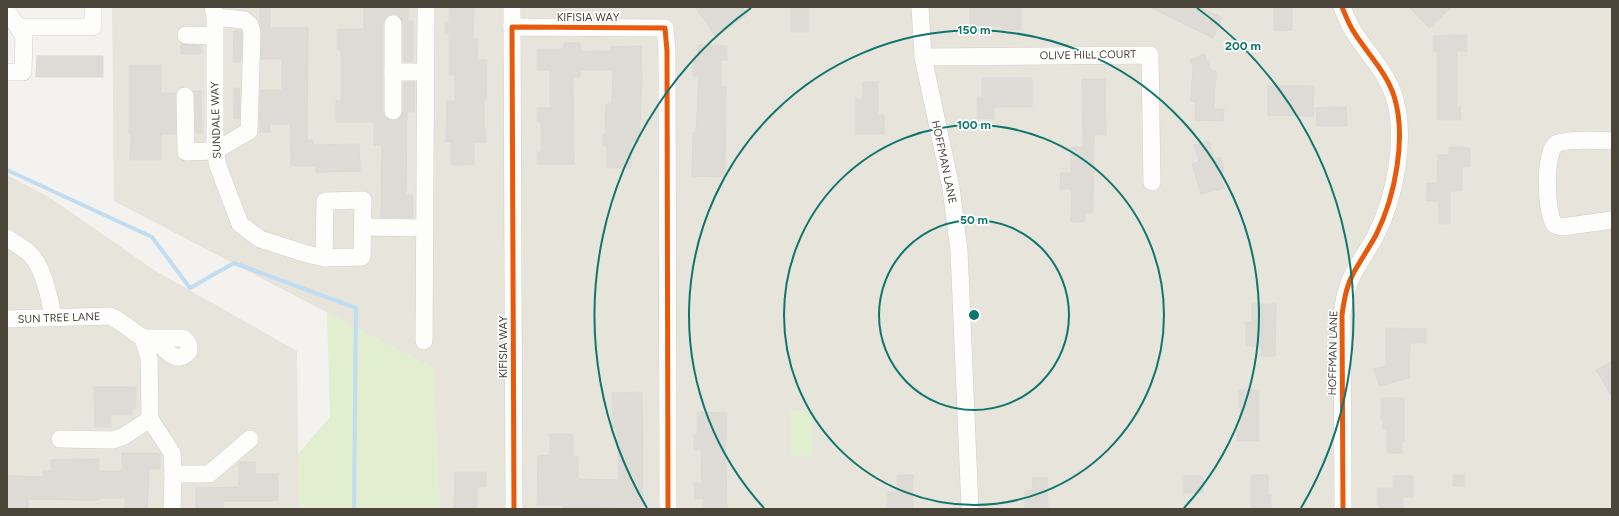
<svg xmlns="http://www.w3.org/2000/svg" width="1619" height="516" font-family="Figtree,sans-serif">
	<rect width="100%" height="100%" fill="#f4f2ee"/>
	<g fill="#e7e4dc">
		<polygon points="112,7 1612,7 1612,509 440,509 433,368 114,201"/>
		<polygon points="7,175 49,197 154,270 297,351 299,509 7,509"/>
	</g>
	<g fill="#e1eecf">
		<polygon points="327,312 433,368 440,509 299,509 298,454 330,417"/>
		<polygon points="812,410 812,456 791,456 791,411"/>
	</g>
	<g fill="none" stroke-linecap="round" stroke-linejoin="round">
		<polyline stroke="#c0ddf1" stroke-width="4" points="7,170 152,237 190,288 234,263 356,308 354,509"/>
	</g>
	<g fill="#dedbd6" stroke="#dcd9d4">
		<polygon points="260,7 270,7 270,28 308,28 307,140 313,140 313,145 359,144 360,171 316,172 316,166 291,166 290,124 270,124 270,132 260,132 260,90 282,90 282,59 261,59 262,32 260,23"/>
		<polygon points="364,7 408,7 408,21 413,21 413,62 403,62 403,24 401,19 398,15 393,14 388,15 385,19 383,24 383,111 384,116 388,119 393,121 398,120 401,116 403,111 403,82 414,82 415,112 407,112 406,195 413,195 413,218 381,217 382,145 374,145 374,122 336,122 336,101 341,101 341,50 337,50 337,29 364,29"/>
		<polygon points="449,7 474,7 473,39 478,39 477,60 487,60 486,99 484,99 484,129 486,129 486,142 474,143 474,164 451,165 451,142 446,142 447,101 455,101 455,75 449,75 449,34 445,34 445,22 449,22"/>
		<polygon points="695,7 743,7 748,14 716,37"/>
		<rect x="791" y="7" width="17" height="25"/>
		<polygon points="970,7 1021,7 1021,29 1001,30 1001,26 970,26"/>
		<polygon points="1150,7 1199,7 1222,18 1213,38"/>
		<polygon points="1274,7 1292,7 1292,30 1274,31"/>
		<polygon points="1409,7 1451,7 1429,28"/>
		<polygon points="234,31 241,31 242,33 241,62 233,62"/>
		<polygon points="1467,35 1467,51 1457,51 1457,107 1460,107 1461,120 1437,120 1437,51 1433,51 1433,36"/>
		<polygon points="564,43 580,43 580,52 610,51 610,47 641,46 642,80 639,142 631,142 631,168 607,168 607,146 603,146 603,134 605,134 606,104 612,104 613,70 580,70 580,77 573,77 574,164 537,164 537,152 541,152 541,122 537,122 537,108 550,108 550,70 537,70 537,49 564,49"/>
		<polygon points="181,44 201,46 201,54 181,54"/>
		<polygon points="698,45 727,46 727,60 721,60 721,86 726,87 725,177 692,176 693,133 696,133 699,76 693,76 693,60 698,60"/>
		<polygon points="1205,54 1211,71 1216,71 1214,109 1224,109 1223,121 1195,120 1196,102 1191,101 1193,67 1190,60"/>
		<polygon points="37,56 103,56 103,77 36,77"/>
		<polygon points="129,65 161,65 161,93 176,93 176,134 161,134 161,160 130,160 131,134 129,134"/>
		<polygon points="982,78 1032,78 1032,107 994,107 994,119 977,118 977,97 982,97"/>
		<polygon points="1082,79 1105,79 1106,135 1094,135 1093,213 1085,213 1085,222 1071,222 1072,189 1060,189 1061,173 1071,173 1071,147 1083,148"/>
		<polygon points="863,82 878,82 878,115 884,115 884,134 856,134 856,99 863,99"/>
		<polygon points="1268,85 1314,86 1313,116 1268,115"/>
		<polygon points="234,88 240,88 239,119 234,119"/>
		<polygon points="194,91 201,91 202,133 196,133"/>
		<polygon points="1346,107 1347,126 1317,126 1316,108"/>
		<polygon points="1209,141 1214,159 1220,157 1224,171 1220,172 1224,188 1201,194 1192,164 1199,162 1194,145"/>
		<polygon points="1449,147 1470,148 1470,167 1462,167 1462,191 1450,191 1450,224 1439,224 1439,201 1426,201 1427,183 1437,183 1438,155 1449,155"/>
		<polygon points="1252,304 1276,304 1275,356 1261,356 1261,346 1246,346 1246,322 1252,322"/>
		<polygon points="1386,328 1426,329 1426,343 1410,343 1409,378 1379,386 1374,369 1386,366"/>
		<polygon points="1612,361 1612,397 1596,370"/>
		<polygon points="94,387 136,387 136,408 132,408 132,415 111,415 111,427 95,427"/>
		<polygon points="1239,390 1259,390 1259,441 1237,441 1237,429 1241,429 1241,408 1239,408"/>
		<polygon points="642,392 643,507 562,508 562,505 537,505 538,456 550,455 550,434 573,434 573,457 578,457 578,479 619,480 617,428 613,428 612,393"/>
		<polygon points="1381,398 1404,398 1404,442 1402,442 1402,453 1387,453 1387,429 1383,429 1383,419 1381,419"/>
		<polygon points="697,412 727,413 725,462 726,462 727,509 704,509 704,499 695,499 694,483 702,483 701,450 694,450 694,435 697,435"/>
		<polygon points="122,453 160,453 160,469 149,469 147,509 125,509 125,498 99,498 99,500 28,499 28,509 7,509 7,476 43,477 43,471 51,471 51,460 99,459 99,471 122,471"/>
		<polygon points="239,462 256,462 255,474 278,474 278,501 223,501 223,509 196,509 196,488 239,487"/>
		<polygon points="455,472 486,472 486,487 477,487 477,509 454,509"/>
		<polygon points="897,475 913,475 912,509 888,509 888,492 897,492"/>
		<polygon points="1251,475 1268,475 1268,495 1271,495 1271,509 1251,509"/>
		<rect x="1453" y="475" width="11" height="11"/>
		<rect x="1184" y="476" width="19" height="17"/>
		<polygon points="1393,476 1413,476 1413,497 1403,497 1403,509 1379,509 1379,505 1377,505 1377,488 1393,488"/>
		<polygon points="1047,477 1048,509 1025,509 1025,490 1033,490 1032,478"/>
	</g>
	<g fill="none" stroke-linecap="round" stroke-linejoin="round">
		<defs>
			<g id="minor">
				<polyline points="213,7 215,17 215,151 218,166 240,224 260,239 307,254 324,258 362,257 363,200 325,201 324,258"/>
				<polyline points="920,7 923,57 951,188 959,250 970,509"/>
				<path d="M1342,7C1345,14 1348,22 1352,29C1365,51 1386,71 1394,96C1407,137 1395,197 1376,235C1369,248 1360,261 1353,274C1346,287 1344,301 1342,315L1343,509"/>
				<polyline points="7,11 24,36 23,72 7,72"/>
				<polyline points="393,24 393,72 426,72"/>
				<polyline points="18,27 93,27 93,7"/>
				<polyline points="512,27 512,7"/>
				<polyline points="186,35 214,36"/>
				<polyline points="923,57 1150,55 1152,182"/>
				<polyline points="393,72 393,111"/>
				<polyline points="185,96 186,152 215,151 249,131 252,32 250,25 244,20 215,17"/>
				<path d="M1612,141C1602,140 1564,139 1556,144C1544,153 1545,214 1555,225L1562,227L1612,220"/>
				<polyline points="363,227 424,228"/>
				<path d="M7,238C14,243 24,248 30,254C43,267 50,299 53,317"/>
				<polyline points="7,319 110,316 119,321 143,338 149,358 150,419 172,453 173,474 172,509"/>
				<path d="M143,338H183C188,342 190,345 189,351C177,367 164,349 155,338"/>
				<polyline points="424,341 426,7"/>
				<polyline points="60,439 113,440 124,436 150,419"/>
				<polyline points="173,474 209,474 250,439"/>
				<polyline points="514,509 512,27 665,28 667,51 668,509"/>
			</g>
		</defs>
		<use href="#minor" stroke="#d2d0cb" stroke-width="18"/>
		<use href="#minor" stroke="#fdfdfc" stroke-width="17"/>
		<defs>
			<g id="cycleway">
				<path d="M1342,7C1345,14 1348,22 1352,29C1365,51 1386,71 1394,96C1407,137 1395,197 1376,235C1369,248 1360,261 1353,274C1346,287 1344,301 1342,315L1343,509"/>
				<polyline points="514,509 512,27 665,28 667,51 668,509"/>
			</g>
		</defs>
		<use href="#cycleway" stroke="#fff" stroke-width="8"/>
		<use href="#cycleway" stroke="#e8590c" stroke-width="5"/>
	</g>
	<g fill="none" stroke="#0f766e" stroke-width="2">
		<circle cx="974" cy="315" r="95"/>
		<circle cx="974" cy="315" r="190"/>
		<path d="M764 508A285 285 0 1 1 1184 508"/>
		<path d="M647 508A380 380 0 0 1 751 8M1197 8A380 380 0 0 1 1301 508"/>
	</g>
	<g text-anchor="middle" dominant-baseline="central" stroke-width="3.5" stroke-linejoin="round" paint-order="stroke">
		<g font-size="11" fill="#4b4439" stroke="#fff">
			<text x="588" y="17">KIFISIA WAY</text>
			<text transform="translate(1088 55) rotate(-1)">OLIVE HILL COURT</text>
			<text transform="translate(216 120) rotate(-92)">SUNDALE WAY</text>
			<text transform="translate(944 162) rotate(78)">HOFFMAN LANE</text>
			<text transform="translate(59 318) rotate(-2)">SUN TREE LANE</text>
			<text transform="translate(503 347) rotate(-90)">KIFISIA WAY</text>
			<text transform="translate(1333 353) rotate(-89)">HOFFMAN LANE</text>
		</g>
	</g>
	<circle cx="974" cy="315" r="6" fill="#0f766e" stroke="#fff" stroke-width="2"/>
	<g font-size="12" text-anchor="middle" font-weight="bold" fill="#0f766e" stroke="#fff" stroke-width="3.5" stroke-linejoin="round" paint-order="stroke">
		<text x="974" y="34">150 m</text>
		<text x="1243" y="50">200 m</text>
		<text x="974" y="129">100 m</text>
		<text x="974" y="224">50 m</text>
	</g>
	<rect width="1619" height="516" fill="none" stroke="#4b4439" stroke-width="16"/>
</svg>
